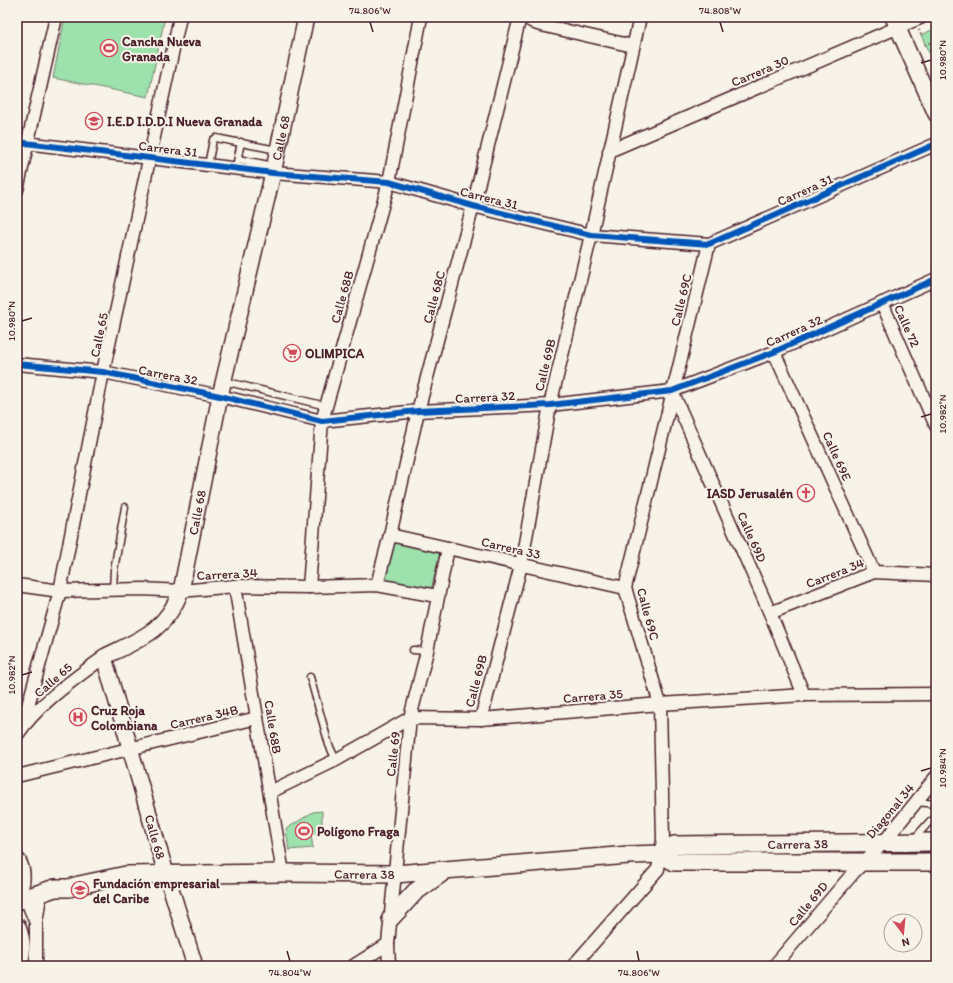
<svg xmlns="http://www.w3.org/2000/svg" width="953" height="983" font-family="Itim,sans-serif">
	<rect width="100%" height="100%" fill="#f7f3e8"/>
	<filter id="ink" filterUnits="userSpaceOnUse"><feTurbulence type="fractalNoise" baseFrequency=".025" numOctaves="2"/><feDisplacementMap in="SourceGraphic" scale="8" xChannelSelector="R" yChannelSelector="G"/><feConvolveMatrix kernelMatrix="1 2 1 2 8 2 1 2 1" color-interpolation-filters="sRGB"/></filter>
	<g filter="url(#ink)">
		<g fill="#9de1ad" stroke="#74806c">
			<polygon points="65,17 165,17 148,97 53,78"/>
			<polygon points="936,28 936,69 921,35"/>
			<polygon points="393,540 441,549 431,590 382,579"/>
			<polygon points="322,811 322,833 311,834 313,848 289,850 286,829 313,812"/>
		</g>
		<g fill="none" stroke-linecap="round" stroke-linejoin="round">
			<defs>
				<g id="service">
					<polyline points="238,159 274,166"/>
					<polyline points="237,162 241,142"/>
					<polyline points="208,165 213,140 216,138 277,150"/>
					<polyline points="224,381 326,406"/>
					<polyline points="113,590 114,570 125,507"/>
					<polyline points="413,650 427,651"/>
					<polyline points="310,677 329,745 336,760"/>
					<polyline points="916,802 936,804"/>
					<polyline points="914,839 930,821"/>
				</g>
				<g id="minor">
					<polyline points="524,17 537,24 633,46"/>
					<polyline points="17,142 273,173 389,182 473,206 591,235 709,244 936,144"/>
					<polyline points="609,151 922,17"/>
					<polyline points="17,190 56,17"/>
					<polyline points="882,303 936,426"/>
					<polyline points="774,352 874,572"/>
					<polyline points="17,364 103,372 220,396 322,421 418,411 550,405 672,391 774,352 936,279"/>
					<polyline points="672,391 770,613 804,695"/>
					<polyline points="390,535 625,588"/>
					<polyline points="17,585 60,591 142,589 181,591 235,586 309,587 377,585 437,596"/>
					<polyline points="377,585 390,535 418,411 473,206 520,17"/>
					<polyline points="235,586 283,873"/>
					<polyline points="309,587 322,421 389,182 421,17"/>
					<polyline points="770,613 874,572 936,575"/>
					<polyline points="481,719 521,565 550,405 591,235 640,17"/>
					<polyline points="22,727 60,591 103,372 180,17"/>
					<path d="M17,735C39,703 73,680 104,657"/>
					<polyline points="17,776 257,718"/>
					<polyline points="270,792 336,760 410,718 481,719 660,704 804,695 936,694"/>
					<polyline points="29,906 36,923"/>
					<polyline points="36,966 36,923 39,903"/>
					<polyline points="353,966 388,944"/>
					<polyline points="389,966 388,944 410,718 427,651 448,548"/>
					<polyline points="573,966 658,869 663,840 660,704 625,588 709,244"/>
					<polyline points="774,966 854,872 884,842 936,777"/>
				</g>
				<g id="tertiary">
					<polyline points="893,17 936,114"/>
					<path id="s1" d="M195,966L163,863L104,657C140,639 165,632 181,591L220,396L273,173L306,17"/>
				</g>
				<g id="secondary">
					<polyline points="661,854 674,862 936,862"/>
					<path d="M17,861C23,871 22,884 17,894"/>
					<path id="s2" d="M17,901L55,888H69L79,885L126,875L283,873L395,874L629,855L661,854L674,845L936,842"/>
					<polyline points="391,918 415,892 443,872"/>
					<path d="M17,927C22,940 23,953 18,966"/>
				</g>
			</defs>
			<use href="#service" stroke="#4a1f2b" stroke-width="9"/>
			<use href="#minor" stroke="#4a1f2b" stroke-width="15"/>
			<use href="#tertiary" stroke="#4a1f2b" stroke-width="18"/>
			<use href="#secondary" stroke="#4a1f2b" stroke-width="20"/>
			<g stroke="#4a1f2b" stroke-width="2" stroke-dasharray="1 3" stroke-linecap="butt">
				<polyline points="919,30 921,35"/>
				<polyline points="925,45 936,40"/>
			</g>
			<use href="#service" stroke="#f7f3e8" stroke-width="6"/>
			<use href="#minor" stroke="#f7f3e8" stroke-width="12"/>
			<use href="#tertiary" stroke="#f7f3e8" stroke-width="15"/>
			<use href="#secondary" stroke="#f7f3e8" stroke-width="17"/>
			<defs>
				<g id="cycleway">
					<polyline points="17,142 273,173 389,182 473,206 591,235 709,244 936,144"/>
					<polyline points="17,364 103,372 220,396 322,421 418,411 550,405 672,391 774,352 936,279"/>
				</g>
			</defs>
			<use href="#cycleway" stroke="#f7f3e8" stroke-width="8"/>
			<use href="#cycleway" stroke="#0057b8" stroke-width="6"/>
		</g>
	</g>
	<path fill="none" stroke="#4a1f2b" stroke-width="1.5" d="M370,22L373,32M720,22L723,32M921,63L931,60M22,321L32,318M921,417L931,414M22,675L32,672M921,771L931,768M287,951L290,961M637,951L639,961"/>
	<defs>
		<symbol id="stadium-ring" viewBox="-11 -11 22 22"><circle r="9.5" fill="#f7f3e8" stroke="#d1495b" stroke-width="1.5"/><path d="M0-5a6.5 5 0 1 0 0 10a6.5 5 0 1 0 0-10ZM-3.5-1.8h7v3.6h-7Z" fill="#d1495b"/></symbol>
		<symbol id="school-ring" viewBox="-11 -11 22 22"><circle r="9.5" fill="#f7f3e8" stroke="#d1495b" stroke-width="1.5"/><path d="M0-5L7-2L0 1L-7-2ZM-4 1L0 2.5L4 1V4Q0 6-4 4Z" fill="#d1495b"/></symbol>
		<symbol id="supermarket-ring" viewBox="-11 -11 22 22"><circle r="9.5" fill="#f7f3e8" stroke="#d1495b" stroke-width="1.5"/><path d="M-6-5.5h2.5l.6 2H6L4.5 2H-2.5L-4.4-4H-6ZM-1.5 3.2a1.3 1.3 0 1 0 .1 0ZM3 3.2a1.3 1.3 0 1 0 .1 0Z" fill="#d1495b"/></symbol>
		<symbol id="church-ring" viewBox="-11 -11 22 22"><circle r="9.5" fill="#f7f3e8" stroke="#d1495b" stroke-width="1.5"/><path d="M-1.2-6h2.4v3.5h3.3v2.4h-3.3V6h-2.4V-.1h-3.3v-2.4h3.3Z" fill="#d1495b"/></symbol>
		<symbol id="hospital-ring" viewBox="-11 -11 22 22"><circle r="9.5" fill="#f7f3e8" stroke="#d1495b" stroke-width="1.5"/><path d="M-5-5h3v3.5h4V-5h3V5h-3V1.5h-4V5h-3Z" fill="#d1495b"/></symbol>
	</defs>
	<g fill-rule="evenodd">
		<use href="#stadium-ring" x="99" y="38" width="20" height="20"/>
		<use href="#school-ring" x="84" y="111" width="20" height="20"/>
		<use href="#supermarket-ring" x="282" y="343" width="20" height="20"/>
		<use href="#church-ring" x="796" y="483" width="20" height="20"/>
		<use href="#hospital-ring" x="68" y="707" width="20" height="20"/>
		<use href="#stadium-ring" x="294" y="821" width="20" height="20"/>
		<use href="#school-ring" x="70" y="880" width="20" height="20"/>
	</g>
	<g text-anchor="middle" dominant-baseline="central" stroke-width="4" stroke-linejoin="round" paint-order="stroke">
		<g font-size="13" font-weight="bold" fill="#4a1f2b" stroke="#f7f3e8" text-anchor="start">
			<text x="122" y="41">Cancha Nueva<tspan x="122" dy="15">Granada</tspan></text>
			<text x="107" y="121">I.E.D I.D.D.I Nueva Granada</text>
			<text x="305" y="353">OLIMPICA</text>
			<text x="793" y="493" text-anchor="end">IASD Jerusalén</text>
			<text x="91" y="710">Cruz Roja<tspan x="91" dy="15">Colombiana</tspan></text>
			<text x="317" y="831">Polígono Fraga</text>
			<text x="93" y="883">Fundación empresarial<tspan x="93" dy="15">del Caribe</tspan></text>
		</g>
		<g font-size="13" fill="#4a1f2b" stroke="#f7f3e8">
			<text transform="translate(760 71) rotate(-23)">Carrera 30</text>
			<text stroke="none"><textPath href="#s1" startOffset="891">Calle 68</textPath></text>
			<text transform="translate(168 149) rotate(7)">Carrera 31</text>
			<text transform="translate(805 190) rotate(-24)">Carrera 31</text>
			<text transform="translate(489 198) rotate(14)">Carrera 31</text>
			<text transform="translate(342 297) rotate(-74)">Calle 68B</text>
			<text transform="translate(434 297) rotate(-75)">Calle 68C</text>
			<text transform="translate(681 300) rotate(-76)">Calle 69C</text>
			<text transform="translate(907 326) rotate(66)">Calle 72</text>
			<text transform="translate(794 331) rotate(-24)">Carrera 32</text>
			<text transform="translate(99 335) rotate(-78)">Calle 65</text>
			<text transform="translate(545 365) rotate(-76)">Calle 69B</text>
			<text transform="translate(168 375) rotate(11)">Carrera 32</text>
			<text transform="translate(485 397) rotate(-3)">Carrera 32</text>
			<text transform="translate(837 456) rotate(66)">Calle 69E</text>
			<text stroke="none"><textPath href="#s1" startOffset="507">Calle 68</textPath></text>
			<text transform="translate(752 537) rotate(66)">Calle 69D</text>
			<text transform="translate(511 548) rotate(13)">Carrera 33</text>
			<text transform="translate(835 573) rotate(-21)">Carrera 34</text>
			<text transform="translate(227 574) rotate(-3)">Carrera 34</text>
			<text transform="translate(648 614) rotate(75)">Calle 69C</text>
			<text transform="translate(53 680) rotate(-41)">Calle 65</text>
			<text transform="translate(476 681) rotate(-75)">Calle 69B</text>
			<text transform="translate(593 696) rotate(-5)">Carrera 35</text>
			<text transform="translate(204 717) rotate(-13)">Carrera 34B</text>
			<text transform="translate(273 727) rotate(81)">Calle 68B</text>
			<text transform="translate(393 754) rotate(-84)">Calle 69</text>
			<text transform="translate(890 811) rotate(-50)">Diagonal 34</text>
			<text transform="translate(155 837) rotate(74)">Calle 68</text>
			<text stroke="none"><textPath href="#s2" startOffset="788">Carrera 38</textPath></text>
			<text stroke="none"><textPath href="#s2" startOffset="351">Carrera 38</textPath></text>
			<text transform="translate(808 904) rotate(-50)">Calle 69D</text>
		</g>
	</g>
	<rect width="953" height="983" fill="none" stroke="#f7f3e8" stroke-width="44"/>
	<g transform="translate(903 933) rotate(164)"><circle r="19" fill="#f7f3e8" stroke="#b29e9c"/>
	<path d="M0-3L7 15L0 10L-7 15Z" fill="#d1495b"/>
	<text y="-6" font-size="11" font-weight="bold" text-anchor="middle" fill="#4a1f2b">N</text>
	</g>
	<rect x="22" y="22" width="909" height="939" fill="none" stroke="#4a1f2b" stroke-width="1.5"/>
	<g font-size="10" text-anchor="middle" fill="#4a1f2b">
		<text x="370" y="14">74.806°W</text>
		<text x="720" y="14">74.808°W</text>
		<text transform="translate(942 60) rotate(-90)" y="4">10.980°N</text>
		<text transform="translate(11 321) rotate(-90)" y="4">10.980°N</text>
		<text transform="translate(942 414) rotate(-90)" y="4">10.982°N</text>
		<text transform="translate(11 675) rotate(-90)" y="4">10.982°N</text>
		<text transform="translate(942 768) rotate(-90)" y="4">10.984°N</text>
		<text x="290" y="976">74.804°W</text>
		<text x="639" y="976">74.806°W</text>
	</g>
</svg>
